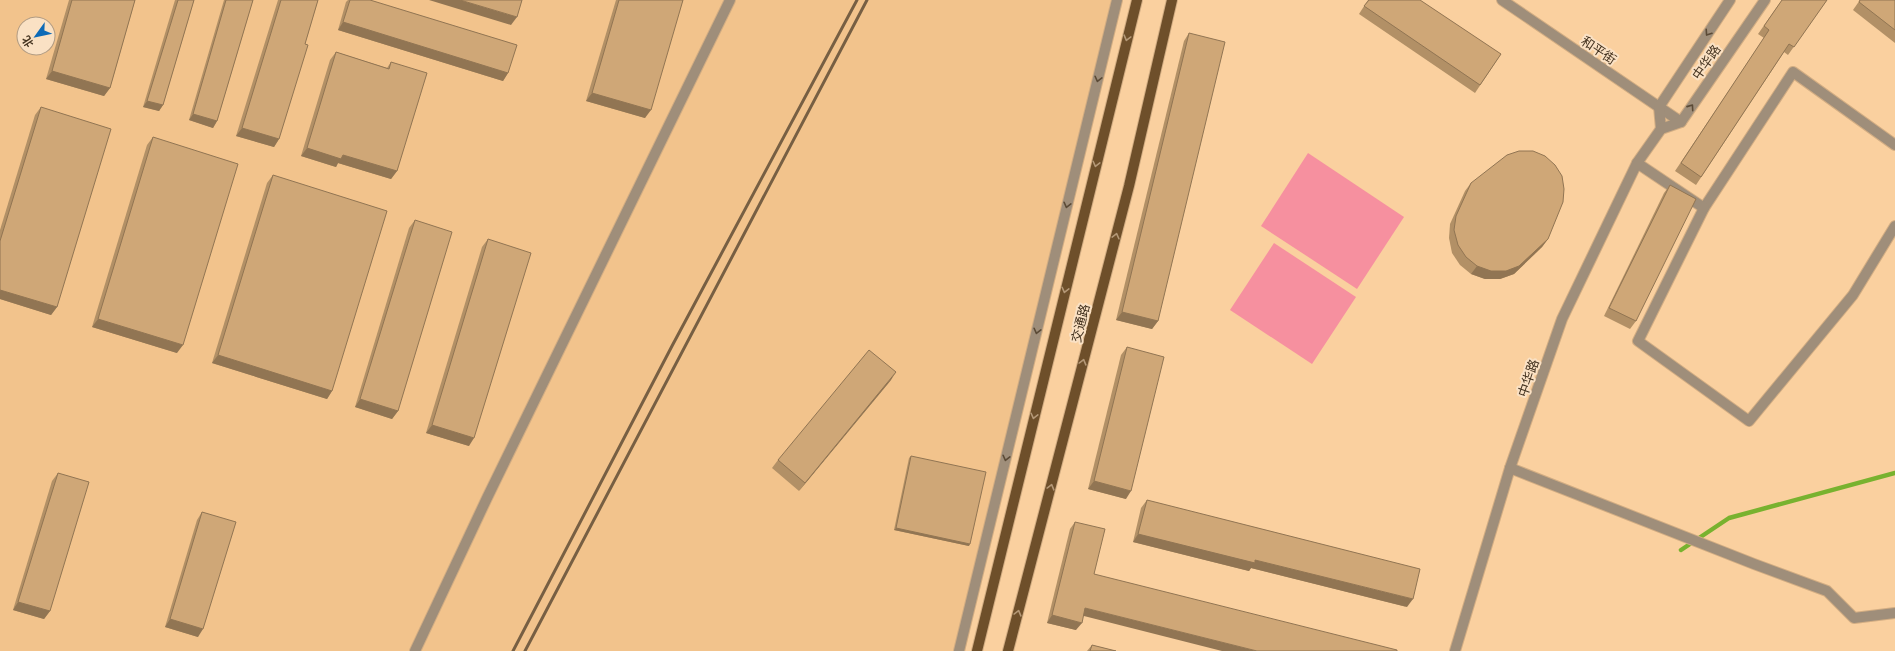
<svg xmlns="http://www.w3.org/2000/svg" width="1895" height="651" font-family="'Noto Serif','Noto Sans SC',serif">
	<rect width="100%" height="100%" fill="#fad09f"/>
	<path fill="#f2c38c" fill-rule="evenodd" d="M0,0H1111L1046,300L965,651H0ZM24,24H48V48H24Z"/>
	<g fill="#f6909f">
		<polygon points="1308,153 1404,217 1357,289 1261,226"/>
		<polygon points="1274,243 1356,297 1312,364 1230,310"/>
	</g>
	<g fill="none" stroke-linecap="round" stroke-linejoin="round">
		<polyline stroke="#78b22f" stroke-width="4.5" points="1681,550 1729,518 1895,473"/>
		<defs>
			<g id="minor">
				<polyline points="1502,0 1681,122"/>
				<polyline points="1661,129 1659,107 1730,0"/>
				<polyline points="1895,145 1793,72 1704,208 1638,341 1749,421 1853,295 1895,226"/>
				<polyline points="1637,163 1704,208"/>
				<polyline points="1510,468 1754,564 1827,591 1854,618 1895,613"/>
				<polyline points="415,651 487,498 730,0"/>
				<polyline points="959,651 1117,0"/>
				<polyline points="1455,651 1510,468 1562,319 1637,163 1661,129 1681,122 1765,0"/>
			</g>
			<g id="major">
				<polyline points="977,651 1137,0"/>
				<polyline points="1008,651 1129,186 1172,0"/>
			</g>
		</defs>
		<use href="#minor" stroke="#d2ad83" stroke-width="12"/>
		<use href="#major" stroke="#d2ad83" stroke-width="12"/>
		<use href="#minor" stroke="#9f8e7a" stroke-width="10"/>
		<use href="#major" stroke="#6e4f2a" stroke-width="10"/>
		<g stroke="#775f43" stroke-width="3">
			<polyline points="513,651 672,346 857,0"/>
			<polyline points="525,651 867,0"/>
		</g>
	</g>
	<g fill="#b29066">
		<polygon points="69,0 135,0 110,88 104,96 46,79"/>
		<polygon points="175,0 194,0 163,105 159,111 143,107"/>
		<polygon points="224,0 253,0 217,121 213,128 189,120"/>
		<polygon points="278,0 318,0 305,44 279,139 274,147 236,136"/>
		<polygon points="348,0 370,0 508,73 503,81 338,30 346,2"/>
		<polygon points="616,0 683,0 645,118 586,101"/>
		<polygon points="1368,0 1501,54 1475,93 1359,14"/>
		<polygon points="1782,0 1827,0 1788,55 1784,52 1696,185 1675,171 1764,38 1758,34"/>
		<polygon points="1860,0 1895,0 1895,43 1853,10"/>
		<polygon points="1189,33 1158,321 1152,329 1116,320 1184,41"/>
		<polygon points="336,52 387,68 391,62 397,171 391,179 338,163 336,167 301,156 330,60"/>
		<polygon points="41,107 57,307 51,315 0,299 0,230 35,115"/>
		<polygon points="153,137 177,353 92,327 147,145"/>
		<polygon points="273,175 332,391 327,399 212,363 267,183"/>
		<polygon points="1471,183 1548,239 1542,247 1514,274 1500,279 1485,279 1471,274 1460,265 1452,253 1449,238 1450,224 1465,191"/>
		<polygon points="1670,185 1636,321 1630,329 1604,316 1664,193"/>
		<polygon points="415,220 398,411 392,419 355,407 409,228"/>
		<polygon points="488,239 469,446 426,433 482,247"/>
		<polygon points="1127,347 1126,499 1088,489 1121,355"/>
		<polygon points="891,380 799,491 772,468 778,460"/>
		<polygon points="911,456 969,546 894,530 909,458"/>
		<polygon points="58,473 50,611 44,619 13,610 52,481"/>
		<polygon points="1147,500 1407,607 1251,568 1249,571 1133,542 1141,508"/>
		<polygon points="202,512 198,637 165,627 197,520"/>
		<polygon points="1075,522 1076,630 1047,623 1070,529"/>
		<polygon points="1092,645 1116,651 1087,651"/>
	</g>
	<g fill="#917553">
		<polygon points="429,0 460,0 517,17 511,25"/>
		<polygon points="343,22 508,73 503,81 338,30"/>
		<polygon points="52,71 110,88 104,96 46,79"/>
		<polygon points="592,93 651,110 645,118 586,101"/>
		<polygon points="147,101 163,105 159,111 143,107"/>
		<polygon points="193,114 217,121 213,128 189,120"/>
		<polygon points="242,128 279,139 274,147 236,136"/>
		<polygon points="307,148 343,155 397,171 391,179 338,163 336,167 301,156"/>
		<polygon points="1548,239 1542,247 1514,274 1500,279 1485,279 1471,274 1477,266"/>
		<polygon points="0,290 57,307 51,315 0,299"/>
		<polygon points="1122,312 1158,321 1152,329 1116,320"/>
		<polygon points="98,319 183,345 177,353 92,327"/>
		<polygon points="218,355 332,391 327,399 212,363"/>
		<polygon points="896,372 891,380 799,491 805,483"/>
		<polygon points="360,399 398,411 392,419 355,407"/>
		<polygon points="432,425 474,438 469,446 426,433"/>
		<polygon points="1094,481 1131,491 1126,499 1088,489"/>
		<polygon points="896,528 970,544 969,546 894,530"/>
		<polygon points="1138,534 1255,560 1413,599 1407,607 1251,568 1249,571 1133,542"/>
		<polygon points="18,602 50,611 44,619 13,610"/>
		<polygon points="1085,608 1257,651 1222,651 1080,615"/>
		<polygon points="1052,615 1082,623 1076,630 1047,623"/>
		<polygon points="170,619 203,629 198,637 165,627"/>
	</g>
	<g fill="#cfa777" stroke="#917553">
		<polygon points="72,0 135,0 110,88 52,71"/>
		<polygon points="178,0 194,0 163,105 147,101"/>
		<polygon points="226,0 253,0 217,121 193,114"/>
		<polygon points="281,0 318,0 305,44 308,45 279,139 242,128"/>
		<polygon points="350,0 370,0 517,45 508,73 343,22"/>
		<polygon points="460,0 522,0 517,17"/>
		<polygon points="619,0 683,0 651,110 592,93"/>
		<polygon points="1369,0 1420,0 1501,54 1480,85 1364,6"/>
		<polygon points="1782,0 1827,0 1794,47 1789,44 1701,177 1681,163 1769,30 1764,26"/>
		<polygon points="1860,0 1895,0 1895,30 1859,2"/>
		<polygon points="1189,33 1225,42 1158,321 1122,312"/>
		<polygon points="336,52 389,69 391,62 427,73 397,171 343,155 341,159 307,148"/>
		<polygon points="41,107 111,129 57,307 0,290 0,241"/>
		<polygon points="153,137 238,164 183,345 98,319"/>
		<polygon points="1519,151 1533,151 1545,156 1555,165 1562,176 1564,189 1563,202 1548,239 1519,266 1506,271 1491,271 1477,266 1466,257 1458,245 1454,230 1456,216 1471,183 1507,155"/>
		<polygon points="273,175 387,211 332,391 218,355"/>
		<polygon points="1670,185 1696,199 1636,321 1609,308"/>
		<polygon points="415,220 452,232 398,411 360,399"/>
		<polygon points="488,239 531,253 474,438 432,425"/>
		<polygon points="1127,347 1164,357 1131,491 1094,481"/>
		<polygon points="869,350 896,372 805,483 778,460"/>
		<polygon points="911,456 986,472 970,544 896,528"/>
		<polygon points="58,473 89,482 50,611 18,602"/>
		<polygon points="1147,500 1420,569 1413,599 1255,560 1255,563 1138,534"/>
		<polygon points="202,512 236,522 203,629 170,619"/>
		<polygon points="1075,522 1105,529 1094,574 1397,650 1397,651 1257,651 1085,608 1082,623 1052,615"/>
		<polygon points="1092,645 1116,651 1090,651"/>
	</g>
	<defs><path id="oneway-chevron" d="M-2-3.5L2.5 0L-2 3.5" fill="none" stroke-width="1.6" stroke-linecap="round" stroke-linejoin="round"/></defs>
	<g stroke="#5b4a36">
		<use href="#oneway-chevron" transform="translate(1708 33) rotate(124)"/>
		<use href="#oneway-chevron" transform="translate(1098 79) rotate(104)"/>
		<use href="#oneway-chevron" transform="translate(1691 107) rotate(-55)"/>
		<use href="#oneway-chevron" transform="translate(1067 205) rotate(104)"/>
		<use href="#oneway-chevron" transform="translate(1037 331) rotate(104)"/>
		<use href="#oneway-chevron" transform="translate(1006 458) rotate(104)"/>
	</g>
	<g stroke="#b49877">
		<use href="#oneway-chevron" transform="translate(1127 38) rotate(105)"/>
		<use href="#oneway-chevron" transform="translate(1096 164) rotate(104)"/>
		<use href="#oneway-chevron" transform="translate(1116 236) rotate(-76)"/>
		<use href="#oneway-chevron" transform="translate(1065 290) rotate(104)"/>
		<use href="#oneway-chevron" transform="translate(1083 362) rotate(-75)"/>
		<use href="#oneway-chevron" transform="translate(1034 416) rotate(104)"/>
		<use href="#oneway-chevron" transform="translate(1051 487) rotate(-75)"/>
		<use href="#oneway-chevron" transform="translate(1018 613) rotate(-75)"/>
	</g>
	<g text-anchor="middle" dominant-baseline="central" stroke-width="4" stroke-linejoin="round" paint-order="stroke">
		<g font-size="13" fill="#443320" stroke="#fae1c4">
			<text transform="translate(1599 50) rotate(34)">和平街</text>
			<text transform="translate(1706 62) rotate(-55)">中华路</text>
			<text transform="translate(1080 323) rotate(-76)">交通路</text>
			<text transform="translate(1528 378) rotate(-71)">中华路</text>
		</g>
	</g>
	<g transform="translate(36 36) rotate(237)"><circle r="19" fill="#fae1c4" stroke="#b19b82"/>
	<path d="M0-3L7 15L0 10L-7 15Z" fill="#0d6ab7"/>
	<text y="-6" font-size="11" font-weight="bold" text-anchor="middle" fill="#443320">北</text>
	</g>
</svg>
